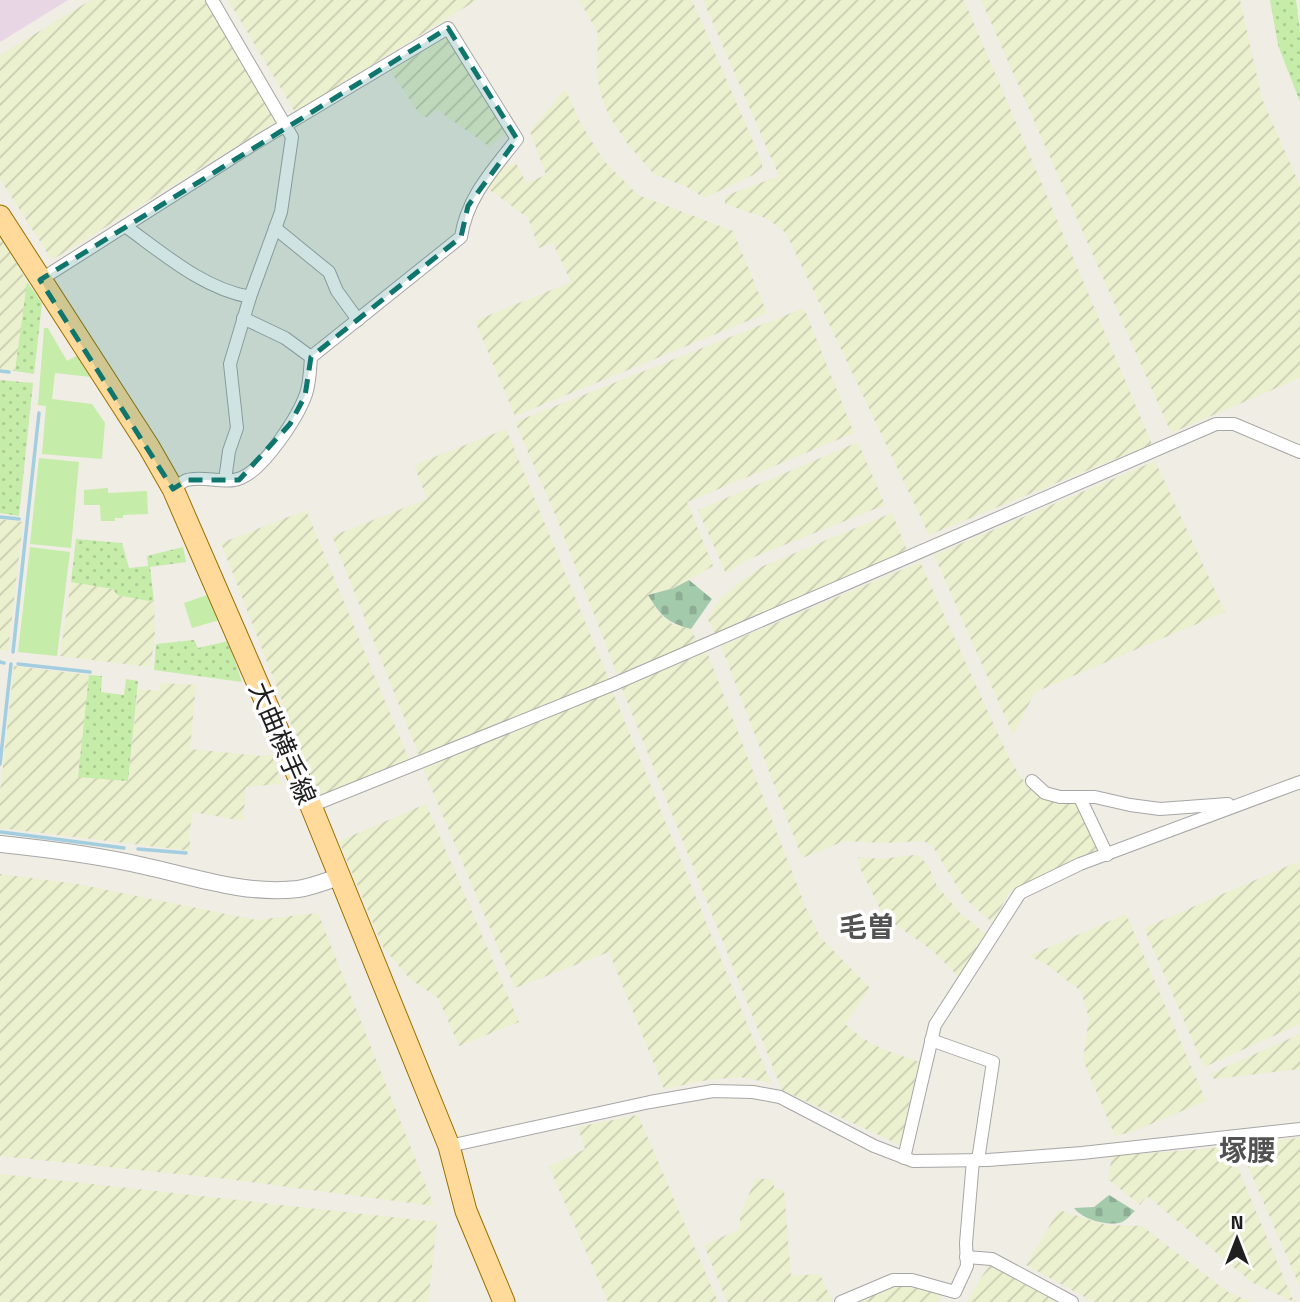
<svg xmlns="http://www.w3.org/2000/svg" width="1300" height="1302" font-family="'Titillium Web','Noto Sans JP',sans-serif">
	<defs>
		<pattern id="farmland-furrows" width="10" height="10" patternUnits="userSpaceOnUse" patternTransform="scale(1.75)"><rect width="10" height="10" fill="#ebf0cf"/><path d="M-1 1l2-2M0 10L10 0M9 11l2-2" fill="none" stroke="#c9cdb1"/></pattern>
		<pattern id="grass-dots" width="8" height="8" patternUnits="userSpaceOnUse" patternTransform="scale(1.75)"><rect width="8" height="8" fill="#c5eca8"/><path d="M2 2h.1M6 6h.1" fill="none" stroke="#a9ca90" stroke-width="1.8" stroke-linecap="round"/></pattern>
		<pattern id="cemetery-stones" width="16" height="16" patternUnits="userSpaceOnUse" patternTransform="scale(1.75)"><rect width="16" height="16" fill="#a4caac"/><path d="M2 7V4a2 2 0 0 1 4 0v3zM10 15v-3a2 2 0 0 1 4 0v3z" fill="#8dad94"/></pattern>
	</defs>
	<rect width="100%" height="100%" fill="#f0ede4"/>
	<polygon fill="#e9d6e4" points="0,0 68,0 0,42"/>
	<g fill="url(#farmland-furrows)">
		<polygon points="91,0 207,0 277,121 52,260 0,179 0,55"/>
		<polygon points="228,0 477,0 295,112"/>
		<polygon points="579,0 692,0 762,162 762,168 753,175 704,198 689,188 654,174 629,146 609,116 601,95 597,77 598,33"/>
		<polygon points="703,0 964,0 1152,444 929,535 786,233 768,219 725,204 725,196 779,176"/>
		<polygon points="981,0 1240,0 1262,99 1300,186 1300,378 1171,433"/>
		<polygon points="448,35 506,132 490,147 436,109 427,117 421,116 389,69"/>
		<polygon points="565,89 581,124 605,162 638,195 733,231 767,313 515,416 475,321 571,282 553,243 539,248 528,218 487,188 506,162 511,166 516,163 526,183 546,175 530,131"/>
		<polygon points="0,238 3,238 27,282 15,371 0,369"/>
		<polygon points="804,308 854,433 687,502 713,566 674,588 648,594 659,613 672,624 691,629 698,643 618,676 557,519 515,422"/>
		<polygon points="506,429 609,680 514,717 420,758 332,536 427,499 414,465"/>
		<polygon points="858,442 885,505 744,561 726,574 698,510"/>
		<polygon points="1155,461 1225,612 1035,692 1013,735 934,555"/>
		<polygon points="306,510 410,762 319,796 221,543"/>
		<polygon points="892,513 908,553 715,633 707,618 720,599 736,585 761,567"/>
		<polygon points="0,519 23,522 8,651 0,650"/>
		<polygon points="920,562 1009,758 1022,779 1041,795 1058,804 1076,803 1098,852 1008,894 993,923 964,898 933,847 924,841 885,843 844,841 802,858 721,646"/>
		<polygon points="71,582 113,589 117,595 154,602 155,637 150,667 60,656"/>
		<polygon points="707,652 806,908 820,937 870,988 845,1024 861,1037 882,1049 919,1062 900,1145 782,1090 621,686"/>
		<polygon points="14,666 89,675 78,776 128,781 138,689 160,691 161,683 196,685 190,749 261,756 274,755 281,784 246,787 243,821 193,812 189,834 191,851 0,828 0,793"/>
		<polygon points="612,690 771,1083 740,1077 708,1080 664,1089 609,952 515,988 422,766"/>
		<polygon points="426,804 519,1022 459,1046 438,998 409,978 383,947 339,841"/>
		<polygon points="913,855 919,856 928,865 937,886 960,913 987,935 959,977 932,950 890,921 879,907 860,868 858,857 882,859"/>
		<polygon points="1297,862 1300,870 1300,1024 1204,1067 1144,928"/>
		<polygon points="0,874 77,884 256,920 318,913 434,1206 227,1179 0,1156"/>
		<polygon points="1126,914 1206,1101 1134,1131 1115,1136 1083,1060 1089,1018 1081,991 1046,964 1029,956"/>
		<polygon points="1300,1034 1300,1069 1214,1079 1210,1074"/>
		<polygon points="638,1115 718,1302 608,1302 549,1167 585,1149 578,1127"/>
		<polygon points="1300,1138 1300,1287 1238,1143"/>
		<polygon points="1229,1147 1294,1302 1253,1283 1147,1196 1140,1205 1108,1179 1112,1156"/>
		<polygon points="0,1174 437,1222 428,1302 0,1302"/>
		<polygon points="756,1178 774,1180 774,1188 784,1190 791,1276 820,1274 832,1301 727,1302 704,1245 740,1229 740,1215"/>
		<polygon points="1059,1210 1106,1225 1142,1226 1228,1292 1252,1302 1094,1302 1026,1265"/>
		<polygon points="989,1265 1057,1302 967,1302"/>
		<polygon points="893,1283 934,1290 943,1295 937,1302 849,1302"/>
	</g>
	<g fill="url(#grass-dots)">
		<polygon points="1270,0 1296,0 1300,31 1300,102 1278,45"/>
		<polygon points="27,282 42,303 34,374 15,371"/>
		<polygon points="0,380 33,383 19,516 0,513"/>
		<polygon points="76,539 122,543 129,568 148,566 147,556 183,547 186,562 150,567 154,602 117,595 113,589 71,582"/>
		<polygon points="194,640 198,648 228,641 242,682 154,670 156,644"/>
		<polygon points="89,675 102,676 101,692 124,695 126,679 138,681 128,781 78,777"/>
	</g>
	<g fill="url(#cemetery-stones)">
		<path d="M689,580L712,599L691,629C666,622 661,616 648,595L674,588Z"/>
		<path d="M1109,1195L1135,1211C1131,1214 1127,1220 1122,1222C1108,1227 1082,1219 1074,1208L1094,1207Z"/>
	</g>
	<g fill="#c5eca8">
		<polygon points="44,328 48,328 67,361 78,355 90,368 91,377 55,373 52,399 92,404 105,423 102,459 42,454 46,406 38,405"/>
		<polygon points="39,458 79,462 71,548 30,544"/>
		<polygon points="108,488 108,493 147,491 148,514 123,515 123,518 115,518 115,521 101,521 100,505 84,505 84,490"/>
		<polygon points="30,547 70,552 57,656 18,652"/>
		<polygon points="210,594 219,620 192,628 184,603"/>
	</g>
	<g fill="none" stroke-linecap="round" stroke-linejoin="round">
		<g stroke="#a3cee0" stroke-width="3.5">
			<polyline points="0,371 9,372"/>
			<polyline points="0,517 19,519"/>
			<polyline points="13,652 39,413"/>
			<polyline points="0,662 4,663"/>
			<polyline points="18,664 90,672"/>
			<polyline points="0,764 11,664"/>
			<polyline points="1,832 124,848"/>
			<polyline points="138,849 186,853"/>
		</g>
		<defs>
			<g id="minor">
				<polyline points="212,0 292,137 281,212 250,297 230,364 237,428 229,451 225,480"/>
				<path d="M125,226C164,254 202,288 250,297"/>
				<polyline points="275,228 329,272 337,291 358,320"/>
				<path d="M40,280L254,144L448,28L517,139C493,170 467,197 461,237L311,357C310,369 310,382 306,394C298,417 264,469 241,478C225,485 203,475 187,480C183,481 177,486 173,489"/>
				<polyline points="243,318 285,338 311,357"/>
				<polyline points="1032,781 1045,793 1060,797 1095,797 1130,805 1160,809 1228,804"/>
				<polyline points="1080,798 1107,855"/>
				<polyline points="311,806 614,684 1216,424 1234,424 1300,452"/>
				<polyline points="931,1040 993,1062 978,1160"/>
				<polyline points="449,1146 650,1102 713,1091 753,1092 780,1097 874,1146 913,1161 988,1160 1082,1153 1300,1129"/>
				<polyline points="904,1158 935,1025 1020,893 1080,864 1300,782"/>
				<polyline points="966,1257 992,1259 1072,1302"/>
				<polyline points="841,1302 893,1280 912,1280 955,1292 967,1266 966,1243 973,1160"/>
			</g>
			<path id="tertiary" d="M0,844C48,849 97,855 144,866C195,877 244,895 298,889C312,887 326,881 339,877"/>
			<polyline id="primary" points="0,216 149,447 173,489 311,806 449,1146 466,1211 504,1302"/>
		</defs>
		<use href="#minor" stroke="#a6a6a6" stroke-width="14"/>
		<use href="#tertiary" stroke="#a6a6a6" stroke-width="18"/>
		<use href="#primary" stroke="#997000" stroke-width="23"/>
		<use href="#minor" stroke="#fff" stroke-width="12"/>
		<use href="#tertiary" stroke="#fff" stroke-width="16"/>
		<use href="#primary" stroke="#ffda9a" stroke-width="21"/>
	</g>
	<path fill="#0f766e" fill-opacity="0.2" stroke="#0f766e" stroke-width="5" stroke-dasharray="14 9" stroke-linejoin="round" d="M448,28L517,139L468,206L461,237L311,357L305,396L290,424L239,480H187L173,489L40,280Z"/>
	<g text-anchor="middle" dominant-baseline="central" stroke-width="7" stroke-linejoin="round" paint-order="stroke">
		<g font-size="26" fill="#1f1f1f" stroke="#fff">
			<text transform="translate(283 743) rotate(67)">大曲横手線</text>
		</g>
		<g font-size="28" font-weight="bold" fill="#525252" stroke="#fff">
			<text x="867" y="926">毛曽</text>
			<text x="1247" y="1149">塚腰</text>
		</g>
	</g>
	<g transform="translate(1237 1239)" stroke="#ffffff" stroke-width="5" paint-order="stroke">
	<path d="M0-5L12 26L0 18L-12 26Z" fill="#1f1f1f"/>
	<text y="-10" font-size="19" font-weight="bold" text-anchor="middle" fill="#1f1f1f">N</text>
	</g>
</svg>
